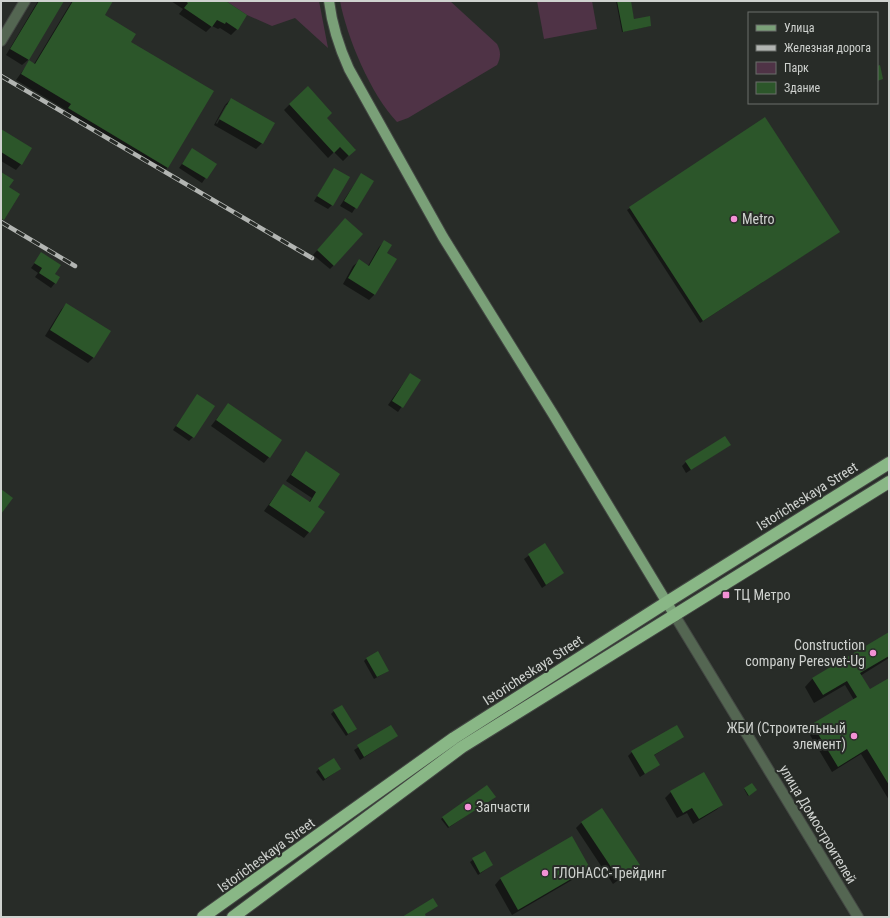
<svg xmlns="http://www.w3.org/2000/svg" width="890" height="918" font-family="'Roboto Condensed',sans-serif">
	<rect width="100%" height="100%" fill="#282c28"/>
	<g fill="#4f3346">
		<polygon points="226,1 319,1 328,48 295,18 272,26 247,15"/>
		<path d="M340,1H450L497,44C501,52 501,57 497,65L408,118L397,122C371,95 347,38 340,1Z"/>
		<polygon points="537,1 592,1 597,29 544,39"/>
	</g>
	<g fill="#0007" fill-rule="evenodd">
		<polygon points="38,1 63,1 28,60 22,65 6,55"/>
		<polygon points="72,1 112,1 104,15 130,42 168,167 162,173 63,114 66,110 16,80 29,62 34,64"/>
		<polygon points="171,1 224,1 237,29 231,35 220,28 218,29 212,26 206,32 179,14 183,9"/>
		<polygon points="616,1 630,1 634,20 650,26 622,32"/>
		<path d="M231,99L273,123L262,143L256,149L214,125L225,105ZM226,105H228L217,124L216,123Z"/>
		<polygon points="290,104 326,118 355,149 343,161 334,152 328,158 284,110"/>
		<polygon points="765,119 836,234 700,323 627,210"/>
		<polygon points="1,130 21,164 16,170 1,161"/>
		<polygon points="192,150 215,164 202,183 179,168"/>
		<polygon points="334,169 332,205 328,209 314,201"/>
		<polygon points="361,174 373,181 352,213 340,206"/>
		<polygon points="341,223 334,265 330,269 313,255"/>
		<polygon points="384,242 386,254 375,294 369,300 343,284 353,266 359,261 368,266 379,247"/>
		<polygon points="42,253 54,274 59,278 51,288 35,277 38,273 31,268"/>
		<polygon points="66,304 94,357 88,363 45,336 61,310"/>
		<polygon points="410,374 420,380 398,412 388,405"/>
		<polygon points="194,400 193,437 189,441 173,430"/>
		<polygon points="228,404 269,457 264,463 211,426"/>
		<polygon points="729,445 686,473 682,466 686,462"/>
		<polygon points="306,453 339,475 317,508 309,532 304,538 264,511 283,485 309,502 312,498 286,481"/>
		<polygon points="545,544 563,573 542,588 524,559"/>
		<polygon points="889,633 889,658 860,676 870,691 889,679 889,800 861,754 832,772 807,730 813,725 854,700 845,685 814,703 805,687 813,678"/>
		<polygon points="367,658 388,671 374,679 364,661"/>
		<polygon points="334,711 356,728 346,736 331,714"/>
		<polygon points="391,726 397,736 360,760 354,750"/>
		<polygon points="683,737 653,756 658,765 640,777 628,756 632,752"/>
		<polygon points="319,769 340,769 323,781 316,772"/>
		<polygon points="487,787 494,797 448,828 441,819"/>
		<polygon points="744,789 755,791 748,796"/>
		<polygon points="671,792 722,805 716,810 693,824 687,813 677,818 665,798"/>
		<polygon points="582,822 639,865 613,884 576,828"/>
		<polygon points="572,838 589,868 584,873 512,915 495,885 500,879"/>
		<polygon points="484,852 492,865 478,875 470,862"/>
	</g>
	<g fill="#2c562a">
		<polygon points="39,1 64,1 29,60 35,64 73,1 113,1 105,15 136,34 131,42 214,91 168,168 68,108 71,104 21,74 29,60 10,49"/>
		<polygon points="185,1 226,1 247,15 238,30 226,22 225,24 217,20 212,27 184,8 188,3"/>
		<polygon points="617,1 631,1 634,19 650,16 651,26 623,32"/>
		<polygon points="880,65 883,79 877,81 877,66"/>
		<polygon points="308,86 332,113 327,118 356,150 349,156 340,147 334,153 289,104"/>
		<polygon points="231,98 275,123 263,144 219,119"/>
		<polygon points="765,117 840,232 703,321 629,207"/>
		<polygon points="1,129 32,148 22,165 1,152"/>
		<polygon points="192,148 217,164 207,179 182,164"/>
		<polygon points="334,168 350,177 333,206 317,196"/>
		<polygon points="1,172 14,180 9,187 20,194 4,220 1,218"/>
		<polygon points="361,173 374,181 357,209 344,201"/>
		<polygon points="345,218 363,234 334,266 317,250"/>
		<polygon points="384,240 392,245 387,253 397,259 375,295 348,278 359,259 369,266"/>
		<polygon points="41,252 61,265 55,274 60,277 56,284 39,273 42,268 34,263"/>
		<polygon points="66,303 111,331 94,358 50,330"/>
		<polygon points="410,373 421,380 403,408 392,401"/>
		<polygon points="197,394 215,406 194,438 176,426"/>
		<polygon points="228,403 282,440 270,458 216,420"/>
		<polygon points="725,436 731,445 691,470 685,461"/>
		<polygon points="306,451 340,474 318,507 325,512 310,533 269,505 283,484 310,502 316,492 291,475"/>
		<polygon points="1,489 13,498 1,514"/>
		<polygon points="545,543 564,573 546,585 528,554"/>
		<polygon points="889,632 889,656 860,673 870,689 889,678 889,785 867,749 838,767 812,724 857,697 847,681 823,695 812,678"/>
		<polygon points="378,651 389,671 377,677 366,658"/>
		<polygon points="342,705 357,729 348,734 333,710"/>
		<polygon points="391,725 398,736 364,757 357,745"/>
		<polygon points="677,725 684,737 654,755 660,765 645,774 631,751"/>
		<polygon points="334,758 341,769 325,779 318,768"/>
		<polygon points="704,772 723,805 699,819 692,808 683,813 670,791"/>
		<polygon points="752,783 757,790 749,796 744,788"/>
		<polygon points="487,785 496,797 449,827 442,817"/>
		<polygon points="602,808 640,865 619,879 581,822"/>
		<polygon points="572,836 590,868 518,910 500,878"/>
		<polygon points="485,851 493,865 480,873 472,858"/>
		<polygon points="433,898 438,906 425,914 426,917 402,917"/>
	</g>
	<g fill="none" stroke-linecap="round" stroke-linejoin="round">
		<defs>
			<g id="minor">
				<polyline points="1,41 25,1"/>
				<polyline points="675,616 858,917"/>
			</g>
			<path id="major" d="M329,1C332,25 339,47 349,69L443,237L553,414L675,616"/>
			<g id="highway">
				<polyline points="203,917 454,738 667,602 889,463"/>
				<polyline points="233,917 462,747 889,482"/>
			</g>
		</defs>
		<use href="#minor" stroke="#434743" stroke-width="12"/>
		<use href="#major" stroke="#434743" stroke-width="12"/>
		<use href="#highway" stroke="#434743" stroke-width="14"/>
		<use href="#minor" stroke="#546652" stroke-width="10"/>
		<use href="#major" stroke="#7aa078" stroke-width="10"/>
		<use href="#highway" stroke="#89b786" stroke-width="12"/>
		<defs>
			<g id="rail">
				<polyline points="1,76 312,258"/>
				<polyline points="1,222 75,266"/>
			</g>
		</defs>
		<use href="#rail" stroke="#b2b5b2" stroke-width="4.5"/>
		<use href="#rail" stroke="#282c28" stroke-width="3" stroke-dasharray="9" stroke-linecap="butt"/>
	</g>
	<g fill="#f391d5" stroke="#282c28" stroke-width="1.5">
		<circle cx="734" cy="219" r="4"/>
		<rect x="722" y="591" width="8" height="8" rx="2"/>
		<circle cx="873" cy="653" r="4"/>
		<circle cx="854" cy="736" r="4"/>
		<circle cx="468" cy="807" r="4"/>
		<circle cx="545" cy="873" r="4"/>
	</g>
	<g text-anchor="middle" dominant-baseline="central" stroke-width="4" stroke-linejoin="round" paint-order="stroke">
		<g font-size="14" fill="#cfd2cf" stroke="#282c28" text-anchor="start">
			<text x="742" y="219">Metro</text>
			<text x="734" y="595">ТЦ Метро</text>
			<text x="865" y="645" text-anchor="end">Construction<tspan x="865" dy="16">company Peresvet-Ug</tspan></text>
			<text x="846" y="728" text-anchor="end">ЖБИ (Строительный<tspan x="846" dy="16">элемент)</tspan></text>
			<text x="476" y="807">Запчасти</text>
			<text x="553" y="873">ГЛОНАСС-Трейдинг</text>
		</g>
		<g font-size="14" fill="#cfd2cf" stroke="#282c28">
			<text transform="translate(807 496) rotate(-32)">Istoricheskaya Street</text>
			<text transform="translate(533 670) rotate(-33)">Istoricheskaya Street</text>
			<text transform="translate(818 824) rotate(59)">улица Домостроителей</text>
			<text transform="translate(266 855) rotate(-36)">Istoricheskaya Street</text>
		</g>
	</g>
	<rect width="890" height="918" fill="none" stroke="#cfd2cf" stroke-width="4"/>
	<rect x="748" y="12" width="130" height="92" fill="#282c28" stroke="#6b6e6b"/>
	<rect x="756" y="25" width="20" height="6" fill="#7aa078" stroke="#6b6e6b"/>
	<text x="784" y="32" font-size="12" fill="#cfd2cf">Улица</text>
	<rect x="756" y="45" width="20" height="6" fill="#b2b5b2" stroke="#6b6e6b"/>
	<text x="784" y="52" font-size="12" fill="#cfd2cf">Железная дорога</text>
	<rect x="756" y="62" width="20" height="12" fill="#4f3346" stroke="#6b6e6b"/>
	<text x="784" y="72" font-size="12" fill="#cfd2cf">Парк</text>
	<rect x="756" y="82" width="20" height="12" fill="#2c562a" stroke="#6b6e6b"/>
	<text x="784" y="92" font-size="12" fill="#cfd2cf">Здание</text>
</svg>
